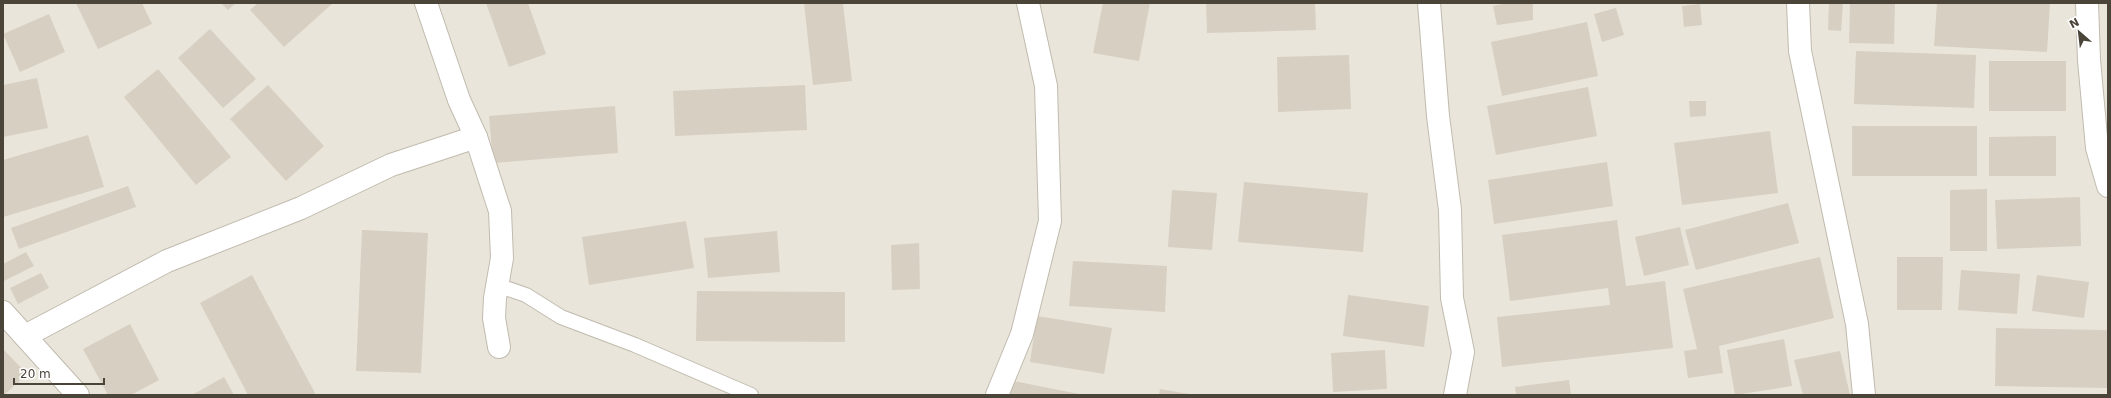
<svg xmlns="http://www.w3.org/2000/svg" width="2111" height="398" font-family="'DejaVu Sans',sans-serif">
	<rect width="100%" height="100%" fill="#f5f3eb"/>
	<rect fill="#e9e5da" x="3" y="3" width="2105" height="392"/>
	<g fill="#d7cfc1">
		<polygon points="76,3 142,3 152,24 98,49"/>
		<polygon points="221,3 236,3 228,10"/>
		<polygon points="258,3 331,3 332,4 284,47 250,10"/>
		<polygon points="486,3 528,3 546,54 509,67"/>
		<polygon points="804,3 843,3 852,81 813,85"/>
		<polygon points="1103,3 1150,3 1139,61 1093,53"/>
		<polygon points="1206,3 1315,3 1316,30 1207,33"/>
		<polygon points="1507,3 1533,3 1533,20 1497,25 1493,6"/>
		<polygon points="1829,3 1843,3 1841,31 1828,30"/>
		<polygon points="1850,3 1895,3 1894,44 1849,43"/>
		<polygon points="1937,3 2050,3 2047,52 1934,46"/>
		<polygon points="1700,4 1702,25 1684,27 1682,6"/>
		<polygon points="1616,8 1624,35 1602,42 1594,14"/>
		<polygon points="49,14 65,52 20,72 3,34"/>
		<polygon points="1587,22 1598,76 1502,96 1491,42"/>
		<polygon points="210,29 256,79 223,108 178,58"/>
		<polygon points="1856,51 1976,55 1974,108 1854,104"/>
		<polygon points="1349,55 1351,109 1278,112 1277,57"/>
		<rect x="1989" y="61" width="77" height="50"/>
		<polygon points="158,69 231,157 196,185 124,97"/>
		<polygon points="37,78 48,128 3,137 3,85"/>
		<polygon points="268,85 324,146 286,181 230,119"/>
		<polygon points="805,85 807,130 675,136 673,91"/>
		<polygon points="1588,87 1597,136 1496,155 1487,106"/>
		<polygon points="1689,101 1706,101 1706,116 1690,117"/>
		<polygon points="615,106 618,153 493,163 489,116"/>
		<rect x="1852" y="126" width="125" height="50"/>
		<polygon points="1770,131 1778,193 1682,205 1674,143"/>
		<polygon points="88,135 104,187 3,217 3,160"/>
		<polygon points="2056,136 2056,176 1989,176 1989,137"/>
		<polygon points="1607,162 1613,206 1494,224 1488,180"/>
		<polygon points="1244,182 1368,193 1363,252 1238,242"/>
		<polygon points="128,186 136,207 19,249 11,228"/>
		<polygon points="1987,189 1987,251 1950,251 1950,190"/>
		<polygon points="1172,190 1217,193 1212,250 1168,247"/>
		<polygon points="2080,197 2081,246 1997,249 1995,200"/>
		<polygon points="1788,203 1799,243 1696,270 1685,230"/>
		<polygon points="1617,220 1626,286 1665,281 1673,348 1502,367 1497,317 1610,305 1608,288 1510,301 1502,235"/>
		<polygon points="686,221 694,268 589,285 582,237"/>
		<polygon points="1680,227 1689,265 1644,276 1635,237"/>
		<polygon points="362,230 428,233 421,373 356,371"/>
		<polygon points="777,231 780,272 708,278 704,238"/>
		<polygon points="919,243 920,289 892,290 891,245"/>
		<polygon points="26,252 34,266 4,281 3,264"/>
		<polygon points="1820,257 1834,318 1719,346 1723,373 1688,378 1684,351 1697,349 1683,289"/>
		<polygon points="1897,257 1943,257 1942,310 1897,310"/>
		<polygon points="1073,261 1167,266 1165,312 1069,306"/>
		<polygon points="1961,270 2020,274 2017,314 1958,310"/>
		<polygon points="41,273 49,288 18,304 10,288"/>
		<polygon points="252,275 316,395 248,395 200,303"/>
		<polygon points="2037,275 2089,282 2084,318 2032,311"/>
		<polygon points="697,291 845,292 845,342 696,341"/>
		<polygon points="1348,295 1429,306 1424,347 1343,336"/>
		<polygon points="1037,316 1112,328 1104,374 1030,362"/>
		<polygon points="130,324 159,380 131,395 108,395 83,349"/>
		<polygon points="1996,328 2108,330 2108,388 1995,386"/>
		<polygon points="1784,339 1792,386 1735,395 1727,350"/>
		<polygon points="3,349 27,374 4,395 3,395"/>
		<polygon points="1385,350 1387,389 1333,392 1331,353"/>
		<polygon points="1840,351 1850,395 1803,395 1794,360"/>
		<polygon points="224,377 234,395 192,395"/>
		<polygon points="1008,380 1079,394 1079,395 1005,395"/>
		<polygon points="1569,380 1571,395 1516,395 1515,387"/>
		<polygon points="1160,389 1189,394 1188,395 1159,395"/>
	</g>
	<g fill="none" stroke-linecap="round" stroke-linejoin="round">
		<defs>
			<polyline id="service" points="497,285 526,295 561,317 635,345 751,395"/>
			<g id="minor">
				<polyline points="426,3 459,100 476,137 500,211 502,258 495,298 494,318 499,347"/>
				<polyline points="1429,3 1438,116 1450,210 1452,298 1463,352 1455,395"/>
				<polyline points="1798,3 1800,51 1857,324 1864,395"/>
				<polyline points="2087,3 2089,60 2097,148 2108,186"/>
				<polyline points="3,312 78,395"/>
				<polyline points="25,336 167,261 301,208 391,165 476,137"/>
				<polyline points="997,395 1022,334 1050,221 1046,86 1028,3"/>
			</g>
		</defs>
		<use href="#service" stroke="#c1bbae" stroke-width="16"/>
		<use href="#minor" stroke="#c1bbae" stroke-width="24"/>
		<use href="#service" stroke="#fff" stroke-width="14"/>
		<use href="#minor" stroke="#fff" stroke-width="22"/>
	</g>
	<rect width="2111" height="398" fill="none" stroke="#4a4439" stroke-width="8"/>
	<g transform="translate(2079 32) rotate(332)" stroke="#ffffff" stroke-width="3" paint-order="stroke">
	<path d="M0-3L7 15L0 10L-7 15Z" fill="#4a4439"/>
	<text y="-6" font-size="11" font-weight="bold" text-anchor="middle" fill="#4a4439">N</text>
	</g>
	<path d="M14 378v6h90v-6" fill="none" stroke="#4a4439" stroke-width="2"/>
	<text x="20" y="378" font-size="12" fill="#4a4439" stroke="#ffffff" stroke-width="3" paint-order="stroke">20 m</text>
</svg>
